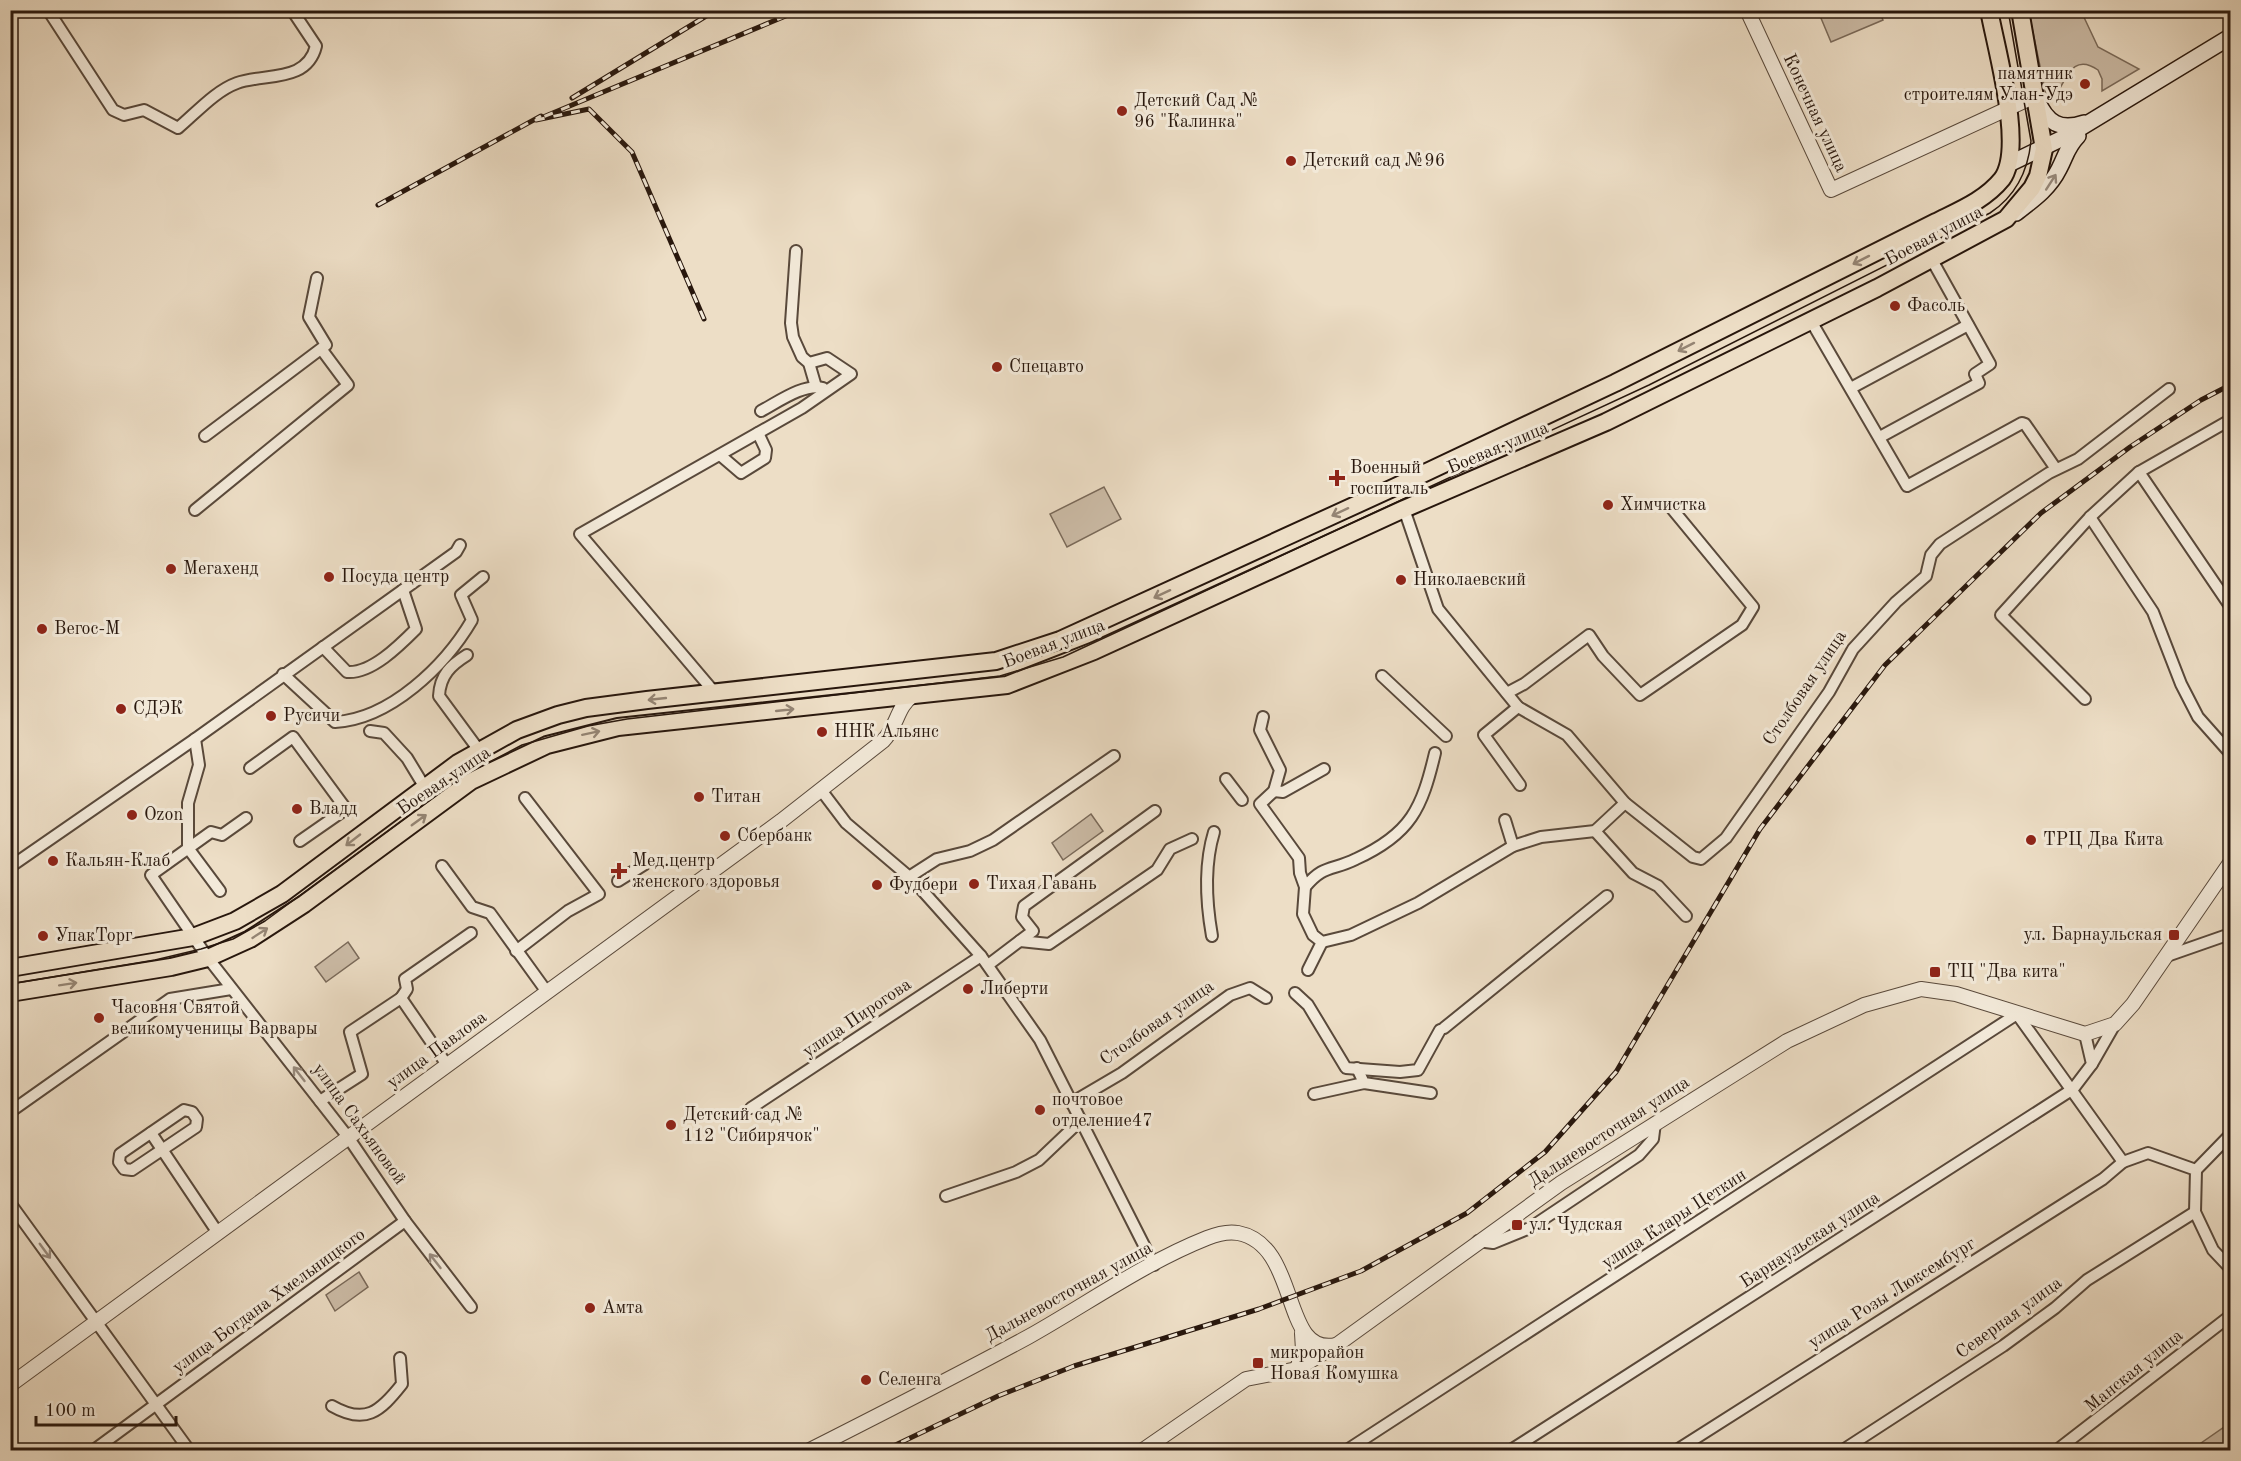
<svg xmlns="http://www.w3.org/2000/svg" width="2241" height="1461" font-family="'Old Standard TT',serif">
	<rect width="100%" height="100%" fill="#eddec6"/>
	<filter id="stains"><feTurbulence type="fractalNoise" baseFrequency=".00333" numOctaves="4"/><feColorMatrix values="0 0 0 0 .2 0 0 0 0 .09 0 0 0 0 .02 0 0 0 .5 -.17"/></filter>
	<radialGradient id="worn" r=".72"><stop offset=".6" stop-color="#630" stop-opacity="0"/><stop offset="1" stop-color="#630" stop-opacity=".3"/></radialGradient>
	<g fill="#ccbca7" stroke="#7a6a5a" stroke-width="1.5">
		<polygon points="1818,11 1879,11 1883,20 1831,42"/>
		<path d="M2032,11H2081L2098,47L2139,69L2102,91V79L2098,70C2068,49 2065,90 2050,102L2046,95L2030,18Z"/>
		<polygon points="1104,487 1121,519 1067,547 1050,514"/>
		<polygon points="1091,814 1103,831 1063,860 1052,843"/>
		<polygon points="348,942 359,958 326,982 315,967"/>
		<polygon points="359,1272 368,1287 335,1311 326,1295"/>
		<polygon points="2230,1423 2230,1450 2191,1450"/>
	</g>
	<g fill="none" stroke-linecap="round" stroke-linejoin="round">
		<defs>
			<g id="minor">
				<path d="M48,10L113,110L124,115L144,110L178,128C196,113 215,91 237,83C265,73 307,83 316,46L292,10"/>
				<polyline points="796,251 791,323 793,337 802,357 809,363 816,387"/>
				<polyline points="1811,321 1907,486 2022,423 2025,424 2056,469"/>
				<polyline points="1851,388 1968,325"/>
				<path d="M761,411C778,402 804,383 823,388"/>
				<polyline points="205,436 326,345 309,317 317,278"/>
				<polyline points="1880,437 1979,383 1975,374 1990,364 1932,260"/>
				<polyline points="720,455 741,473 765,458 766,450 758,433"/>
				<polyline points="2139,472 2230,606"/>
				<polyline points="1404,509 1438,609 1518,707 1484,735 1520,785"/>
				<polyline points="195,510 348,385 322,350"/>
				<polyline points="2090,517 2153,612 2181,684 2198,717 2230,753"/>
				<path d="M323,647L347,672C371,674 399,646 416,629L403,590"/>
				<path d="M467,655C451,665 440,675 439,696L478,749"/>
				<path d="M283,674L335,722C390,719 445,666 472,620L461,595L483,577"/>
				<polyline points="1382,676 1446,736"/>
				<polyline points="715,693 580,534 802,408 851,374 827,358 809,363"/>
				<polyline points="1507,693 1524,684 1589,635 1603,656 1640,695 1742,625 1753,607 1669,505"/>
				<polyline points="2085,699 2001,615 2090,517 2139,472 2230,420"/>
				<polyline points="1518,707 1567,735 1625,803 1693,857 1701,859 1726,838 1829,692 1853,649 1896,602 1926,576 1931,555 1940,544 2049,473 2078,459 2169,389"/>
				<polyline points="1263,717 1260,730 1280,770 1274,791 1260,804 1299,858 1300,873 1305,887 1303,914 1313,935 1322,942 1351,935 1418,903 1513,846 1541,837 1595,831 1625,803"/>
				<polyline points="370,731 384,733 407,758 424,786"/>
				<polyline points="195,739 199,765 188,803 188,848 220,891"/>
				<polyline points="250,768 293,737 346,809 300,841"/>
				<polyline points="1226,779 1242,800"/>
				<polyline points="821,790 846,823 913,880 981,956 1040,1040 1154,1265"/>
				<polyline points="1274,791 1283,792 1324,769"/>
				<polyline points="246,818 222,835 211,832 151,875 208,958 348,1137 405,1221 471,1307"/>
				<polyline points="1505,820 1513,846"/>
				<polyline points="1595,831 1633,873 1658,886 1686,916"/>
				<polyline points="442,866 472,907 490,913 547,992"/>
				<polyline points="10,867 195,739 456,552 460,545"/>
				<polyline points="909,877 937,859 970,851 993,840 1114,756"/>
				<polyline points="618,881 645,864"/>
				<path d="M1305,887C1324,864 1332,871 1356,859C1411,834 1422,808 1435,753"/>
				<path d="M1212,936C1206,902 1204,865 1214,832"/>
				<polyline points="1020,941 1049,944 1157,870 1170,849 1192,839"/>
				<polyline points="516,951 568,911 599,894 525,798"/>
				<polyline points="2167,956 2230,934"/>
				<polyline points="988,965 1033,931 1022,917 1024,906 1155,811"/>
				<polyline points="1308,970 1322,942"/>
				<polyline points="1295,993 1308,1005 1346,1068 1400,1072 1418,1070 1440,1030"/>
				<polyline points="401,998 407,989 405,979 471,933"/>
				<polyline points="1444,1028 1607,896"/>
				<polyline points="2092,1064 2115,1024"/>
				<polyline points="1357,1068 1364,1083 1431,1093"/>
				<polyline points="1314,1094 1364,1083"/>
				<polyline points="320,1101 362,1074 350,1032 401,998 447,1065"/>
				<polyline points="1071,1103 1122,1073 1230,995 1250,988 1266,998"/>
				<polyline points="751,1108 981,956"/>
				<polygon points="184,1110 192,1112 197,1119 196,1127 132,1170 124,1169 119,1162 120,1154"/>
				<polyline points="10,1112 170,999 231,989"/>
				<polyline points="151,1133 218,1233"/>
				<polyline points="2196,1170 2230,1135"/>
				<polyline points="946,1196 1016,1172 1039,1160 1080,1121"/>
				<polyline points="10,1203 189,1450"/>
				<polyline points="1478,1241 1493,1243 1530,1228 1639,1155 1653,1139 1655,1123"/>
				<path d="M332,1406C365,1425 380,1412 402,1384L400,1358"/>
				<polyline points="94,1450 405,1221"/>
				<polyline points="1347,1450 2017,1014 2123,1162 2148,1153 2196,1170 2195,1212 2213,1250 2230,1268"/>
				<polyline points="1511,1450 2073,1089 2092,1064 2085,1034"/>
				<polyline points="1677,1450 2103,1179 2123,1162"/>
				<polyline points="1843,1450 2003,1346 2055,1308 2087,1280 2195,1212"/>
				<polyline points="2057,1450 2230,1316"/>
			</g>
			<g id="tertiary">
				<polyline points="1747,10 1831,190 2035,96"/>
				<polyline points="1297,1369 1303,1350 1302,1333"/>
				<path d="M10,1385L781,821L883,741C897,727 897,707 912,696"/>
				<path d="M810,1450C883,1413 956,1376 1028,1337C1087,1304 1144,1263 1207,1238C1217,1234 1227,1231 1238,1233C1301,1245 1280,1357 1336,1345"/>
				<polyline points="1143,1450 1246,1379 1297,1369 1338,1344 1561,1183 1787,1041 1864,1005 1921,989 1956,994 2085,1034 2115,1024 2133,1004 2230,863"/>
			</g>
			<g id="secondary">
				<path d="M2037,100C2047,123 2060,131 2084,123"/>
				<polyline points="2009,164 2067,136 2230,37"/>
				<path d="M2016,213C2033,200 2049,189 2059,169C2066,156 2067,147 2078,136"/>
			</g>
			<g id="primary">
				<path d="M10,968L193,937L235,921L282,894L458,763L517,730L558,715L586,708L647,700L996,661L1060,640L1395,487L1615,383L1936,222C1960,210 1985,200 2002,179C2025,148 1996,49 1989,10"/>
				<polyline points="10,993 171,967 208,958 250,939 304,904 471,781 547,745 618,727 1007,685 1094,651 1404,509 1606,422 1877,288 2006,219 2032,188 2038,176 2044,149 2020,10"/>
			</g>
		</defs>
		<use href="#minor" stroke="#59493b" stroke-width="14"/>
		<use href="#tertiary" stroke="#59493b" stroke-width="16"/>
		<use href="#secondary" stroke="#28170d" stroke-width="18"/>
		<use href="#primary" stroke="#28170d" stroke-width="20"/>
		<use href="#minor" stroke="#f3eada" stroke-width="10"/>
		<use href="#tertiary" stroke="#f3eada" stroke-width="14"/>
		<use href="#secondary" stroke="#f3eada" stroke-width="15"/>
		<use href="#primary" stroke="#eddec6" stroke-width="16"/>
		<path stroke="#28170d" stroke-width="1.5" d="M10,984L155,960L201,949L233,939L265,921L463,776L522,745L588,726L627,719L1000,676L1063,657L1649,385L1990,213C2016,196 2028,171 2031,141L2008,10"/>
		<defs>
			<g id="rail">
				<polyline points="572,98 716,10"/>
				<polyline points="378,205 541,116"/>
				<polyline points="704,319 632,152 589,109 536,120 800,10"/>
				<polyline points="885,1450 998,1396 1074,1366 1259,1309 1361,1271 1467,1213 1545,1152 1616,1072 1760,829 1885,665 2041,513 2130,447 2201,400 2230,385"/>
			</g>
		</defs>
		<use href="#rail" stroke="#28170d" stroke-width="5"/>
		<use href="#rail" stroke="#f3eada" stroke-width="3" stroke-dasharray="9" stroke-linecap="butt"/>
	</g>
	<defs><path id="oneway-shaft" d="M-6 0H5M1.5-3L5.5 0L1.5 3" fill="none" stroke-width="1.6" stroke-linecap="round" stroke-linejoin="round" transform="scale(1.5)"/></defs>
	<g stroke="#988b7e">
		<use href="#oneway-shaft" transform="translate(2051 182) rotate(-57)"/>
		<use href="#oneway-shaft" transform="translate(299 1074) rotate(-128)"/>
		<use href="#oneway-shaft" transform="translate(45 1251) rotate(54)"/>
		<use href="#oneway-shaft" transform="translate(435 1261) rotate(-128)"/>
	</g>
	<g stroke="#948473">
		<use href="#oneway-shaft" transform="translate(1861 260) rotate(153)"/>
		<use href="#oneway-shaft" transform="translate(1686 347) rotate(153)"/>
		<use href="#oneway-shaft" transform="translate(1340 512) rotate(155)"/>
		<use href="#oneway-shaft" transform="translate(1162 594) rotate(155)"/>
		<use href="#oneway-shaft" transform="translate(657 699) rotate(174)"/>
		<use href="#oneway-shaft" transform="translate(785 710) rotate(-6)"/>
		<use href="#oneway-shaft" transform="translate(591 733) rotate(-12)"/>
		<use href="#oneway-shaft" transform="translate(419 820) rotate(-36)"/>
		<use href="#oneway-shaft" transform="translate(353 840) rotate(142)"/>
		<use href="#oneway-shaft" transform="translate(260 933) rotate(-33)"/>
		<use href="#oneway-shaft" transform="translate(68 984) rotate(-9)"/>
	</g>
	<g fill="#8f2418" stroke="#f3eada" stroke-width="2">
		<circle cx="2085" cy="84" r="6"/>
		<circle cx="1122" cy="111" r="6"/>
		<circle cx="1291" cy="161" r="6"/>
		<circle cx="1895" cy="306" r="6"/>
		<circle cx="997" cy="367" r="6"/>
		<path d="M1334 469h6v6h6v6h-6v6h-6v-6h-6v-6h6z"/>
		<circle cx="1608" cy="505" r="6"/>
		<circle cx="171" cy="569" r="6"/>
		<circle cx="329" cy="577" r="6"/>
		<circle cx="1401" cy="580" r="6"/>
		<circle cx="42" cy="629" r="6"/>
		<circle cx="121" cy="709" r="6"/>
		<circle cx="271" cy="716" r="6"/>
		<circle cx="822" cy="732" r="6"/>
		<circle cx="699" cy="797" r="6"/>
		<circle cx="297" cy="809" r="6"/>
		<circle cx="132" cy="815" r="6"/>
		<circle cx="725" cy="836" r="6"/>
		<circle cx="2031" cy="840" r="6"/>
		<circle cx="53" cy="861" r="6"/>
		<path d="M616 862h6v6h6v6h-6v6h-6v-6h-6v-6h6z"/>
		<circle cx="974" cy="884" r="6"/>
		<circle cx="877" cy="885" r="6"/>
		<rect x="2168" y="929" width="12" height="12" rx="3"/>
		<circle cx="43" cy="936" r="6"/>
		<rect x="1929" y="966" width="12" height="12" rx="3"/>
		<circle cx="968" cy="989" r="6"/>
		<circle cx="99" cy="1018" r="6"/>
		<circle cx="1040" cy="1110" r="6"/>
		<circle cx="671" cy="1125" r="6"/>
		<rect x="1511" y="1219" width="12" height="12" rx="3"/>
		<circle cx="590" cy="1308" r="6"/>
		<rect x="1252" y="1357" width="12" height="12" rx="3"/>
		<circle cx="866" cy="1380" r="6"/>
	</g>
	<g text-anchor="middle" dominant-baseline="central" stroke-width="6" stroke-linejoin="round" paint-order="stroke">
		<g font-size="18" fill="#28170d" stroke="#f3eada" text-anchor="start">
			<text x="2073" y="74" text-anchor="end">памятник<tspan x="2073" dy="21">строителям Улан-Удэ</tspan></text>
			<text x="1134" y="101">Детский Сад №<tspan x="1134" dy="21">96 "Калинка"</tspan></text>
			<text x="1303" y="161">Детский сад №96</text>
			<text x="1907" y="306">Фасоль</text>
			<text x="1009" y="367">Спецавто</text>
			<text x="1350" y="468">Военный<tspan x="1350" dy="21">госпиталь</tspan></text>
			<text x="1620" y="505">Химчистка</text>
			<text x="183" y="569">Мегахенд</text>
			<text x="341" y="577">Посуда центр</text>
			<text x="1413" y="580">Николаевский</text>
			<text x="54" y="629">Вегос-М</text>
			<text x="133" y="709">СДЭК</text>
			<text x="283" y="716">Русичи</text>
			<text x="834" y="732">ННК Альянс</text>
			<text x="711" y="797">Титан</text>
			<text x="309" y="809">Владд</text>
			<text x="144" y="815">Ozon</text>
			<text x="737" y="836">Сбербанк</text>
			<text x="2043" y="840">ТРЦ Два Кита</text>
			<text x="65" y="861">Кальян-Клаб</text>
			<text x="632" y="861">Мед.центр<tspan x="632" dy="21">женского здоровья</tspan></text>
			<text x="986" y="884">Тихая Гавань</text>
			<text x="889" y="885">Фудбери</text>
			<text x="2162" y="935" text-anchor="end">ул. Барнаульская</text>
			<text x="55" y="936">УпакТорг</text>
			<text x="1947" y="972">ТЦ "Два кита"</text>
			<text x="980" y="989">Либерти</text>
			<text x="111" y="1008">Часовня Святой<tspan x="111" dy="21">великомученицы Варвары</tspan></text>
			<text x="1052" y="1100">почтовое<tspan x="1052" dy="21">отделение47</tspan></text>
			<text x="683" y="1115">Детский сад №<tspan x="683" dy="21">112 "Сибирячок"</tspan></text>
			<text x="1529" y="1225">ул. Чудская</text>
			<text x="602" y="1308">Амта</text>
			<text x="1270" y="1353">микрорайон<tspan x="1270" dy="21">Новая Комушка</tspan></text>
			<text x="878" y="1380">Селенга</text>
		</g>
		<g font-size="18" fill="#28170d" stroke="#f3eada">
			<text transform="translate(1815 113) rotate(65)">Конечная улица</text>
			<text transform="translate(1934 236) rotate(-28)">Боевая улица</text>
			<text transform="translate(1498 448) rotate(-23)">Боевая улица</text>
			<text transform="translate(1054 644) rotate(-21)">Боевая улица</text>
			<text transform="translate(1805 688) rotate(-56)">Столбовая улица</text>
			<text transform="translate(444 781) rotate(-34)">Боевая улица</text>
			<text transform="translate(857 1018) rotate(-34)">улица Пирогова</text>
			<text transform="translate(1157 1023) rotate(-35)">Столбовая улица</text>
			<text transform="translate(437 1050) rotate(-36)">улица Павлова</text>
			<text transform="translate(359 1124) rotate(54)">улица Сахьяновой</text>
			<text transform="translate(1609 1132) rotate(-33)">Дальневосточная улица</text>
			<text transform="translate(1674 1219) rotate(-33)">улица Клары Цеткин</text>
			<text transform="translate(1810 1240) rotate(-33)">Барнаульская улица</text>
			<text transform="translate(1069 1292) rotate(-29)">Дальневосточная улица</text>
			<text transform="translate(1892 1293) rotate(-32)">улица Розы Люксембург</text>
			<text transform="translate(269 1301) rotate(-36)">улица Богдана Хмельницкого</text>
			<text transform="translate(2009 1318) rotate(-36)">Северная улица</text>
			<text transform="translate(2134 1371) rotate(-39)">Манская улица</text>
		</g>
	</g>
	<rect width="2241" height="1461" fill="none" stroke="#eddec6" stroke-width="36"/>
	<rect x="12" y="12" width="2217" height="1437" fill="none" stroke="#28170d" stroke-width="3"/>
	<rect x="18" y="18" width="2205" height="1425" fill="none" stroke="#28170d" stroke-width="1.5"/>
	<path d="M36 1416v9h140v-9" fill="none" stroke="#28170d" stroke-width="3"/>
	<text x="45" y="1416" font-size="18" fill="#28170d" stroke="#f3eada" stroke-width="4.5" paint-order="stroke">100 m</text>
	<rect width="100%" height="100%" filter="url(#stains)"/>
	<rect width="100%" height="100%" fill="url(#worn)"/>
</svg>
